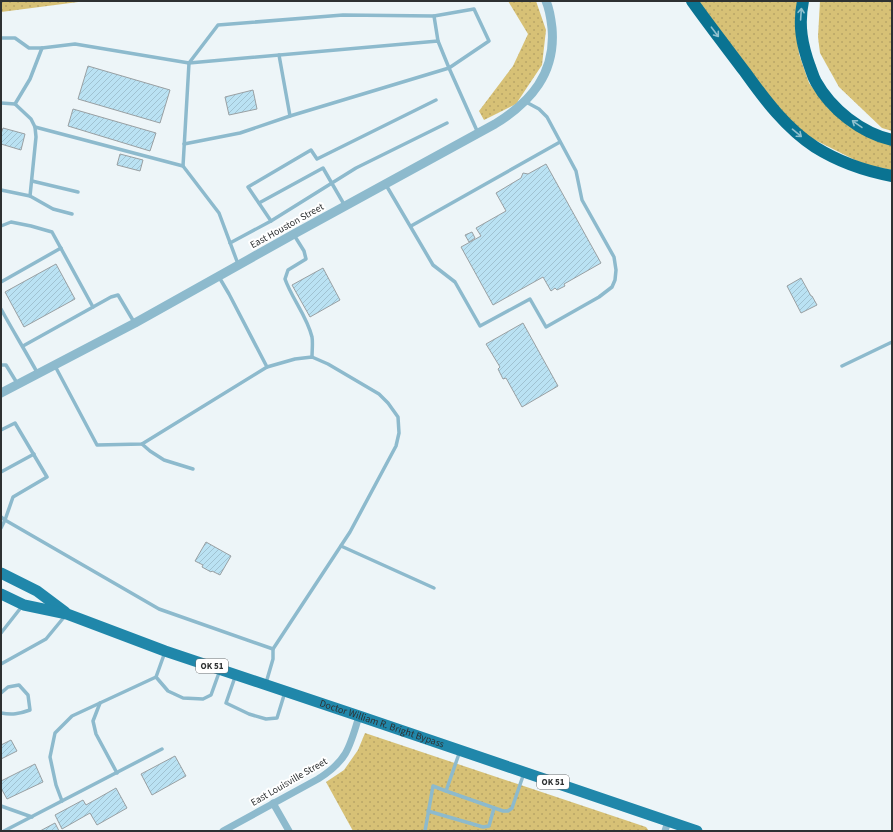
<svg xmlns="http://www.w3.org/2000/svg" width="893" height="832" font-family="'Source Sans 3',sans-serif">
	<defs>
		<pattern id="grass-dots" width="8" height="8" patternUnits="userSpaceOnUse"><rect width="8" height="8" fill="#d7c176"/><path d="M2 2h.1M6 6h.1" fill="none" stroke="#b9a667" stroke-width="1.8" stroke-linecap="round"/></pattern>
		<pattern id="building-hatch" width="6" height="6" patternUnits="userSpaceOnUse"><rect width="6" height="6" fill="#bae2f3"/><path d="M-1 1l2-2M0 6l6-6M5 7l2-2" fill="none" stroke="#a0c2d1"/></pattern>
	</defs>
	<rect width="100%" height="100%" fill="#edf5f8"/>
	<g fill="url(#grass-dots)">
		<polygon points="1,1 86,1 1,12"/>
		<polygon points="508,1 536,1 546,30 542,65 516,104 484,120 479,111 513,66 528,34"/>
		<polygon points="696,1 799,1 796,24 799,54 809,83 828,108 892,145 892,170 865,165 811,138 786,118"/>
		<polygon points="820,1 892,1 892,131 882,128 839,87 820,53 818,37"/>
		<polygon points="365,733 646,827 649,831 353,831 326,782 344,770 358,750"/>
	</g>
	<g fill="url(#building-hatch)" stroke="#99a0a3">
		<polygon points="88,66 170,90 160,123 78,99"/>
		<polygon points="253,90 257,109 229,115 225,97"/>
		<polygon points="73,109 156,133 150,151 68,126"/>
		<polygon points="3,128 25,134 21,150 1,144 1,134"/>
		<polygon points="120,154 143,160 140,171 117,165"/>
		<polygon points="546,164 601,263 564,284 565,286 557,290 555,288 551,291 543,277 493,305 461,247 481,236 476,228 506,211 496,193 521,178 523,173 528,174"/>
		<polygon points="472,232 475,238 469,242 465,235"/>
		<polygon points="56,264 75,299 24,327 5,292"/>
		<polygon points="323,268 340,300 310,317 292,285"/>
		<polygon points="801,278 811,296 812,296 817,305 801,313 787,286"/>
		<polygon points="523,323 558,386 522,407 506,378 503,379 498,369 500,367 486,344"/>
		<polygon points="206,542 231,556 220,575 212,571 211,572 202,567 203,565 195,561"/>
		<polygon points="11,740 17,751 1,759 1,745"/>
		<polygon points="175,756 186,776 152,795 141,774"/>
		<polygon points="35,764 43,782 7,799 1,788 1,781"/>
		<polygon points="116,788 127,808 97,825 90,813 62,829 55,815 83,800 86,805"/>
		<polygon points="55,823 59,831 40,831"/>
	</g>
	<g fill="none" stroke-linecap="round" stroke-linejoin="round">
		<g stroke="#8dbacd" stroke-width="3.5">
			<polyline points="1,38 15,38 29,48 42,48 75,44 189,63 183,166 219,213 238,264"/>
			<polyline points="279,55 290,116"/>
			<polyline points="189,63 438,41 449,68 478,133"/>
			<polyline points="189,63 218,25 343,15 434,16"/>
			<polyline points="1,103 15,104 31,119 35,127 36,137 30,196 53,209 72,214"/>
			<polyline points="15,104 30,79 42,48"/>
			<polyline points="35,127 183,166"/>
			<polyline points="184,144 240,133 290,116 449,68 489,41 474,9 434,16 438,41"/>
			<polyline points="32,181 78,192"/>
			<polyline points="386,185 433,265 455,282 480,326 530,299 546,327 599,297 612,287 615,280 616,270 614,257 582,200 576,171 547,117 539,109 526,102"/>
			<polyline points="1,190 30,196"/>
			<polyline points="259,203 323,168 345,206"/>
			<polyline points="271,221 248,187 311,150 317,159 436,100"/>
			<polyline points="1,226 11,222 31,226 52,232 93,307"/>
			<polyline points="411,226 560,142"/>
			<path d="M294,235L304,251L306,259L288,270L285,279C292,299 307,316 312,337C313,343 312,351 312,357"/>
			<polyline points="230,243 271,221 356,168 447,123"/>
			<polyline points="219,277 229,294 267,367"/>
			<polyline points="1,282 61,248"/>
			<path d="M1,309C13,331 26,352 38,374"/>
			<polyline points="23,346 111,297 118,295 134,322"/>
			<polyline points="1,365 6,365 17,383"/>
			<polyline points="55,366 97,445 142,444 267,367 295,359 312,357 328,364 379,394 388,403 398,417 399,433 396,446 350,532 273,649"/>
			<polyline points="842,366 892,342"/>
			<polyline points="1,430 15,423 47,477 13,497 5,520 159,609 273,649 273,659 266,683"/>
			<polyline points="142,444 150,451 164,460 193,469"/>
			<polyline points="1,472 34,454"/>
			<polyline points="1,517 5,520 1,528"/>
			<polyline points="341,546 434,588"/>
			<polyline points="1,633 23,605"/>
			<polyline points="1,664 46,639 65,616"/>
			<polyline points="156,677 168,691 183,698 203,699 211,695 220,670"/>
			<polyline points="235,677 226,703 249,714 266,719 277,718 285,692"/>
			<path d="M1,693L8,687L19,685L28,695L30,710C19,714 12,715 1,713"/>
			<polyline points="100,703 93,721 96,734 117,773"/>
			<polyline points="460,751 446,791 503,811 508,811 512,808 524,773"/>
			<polyline points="62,801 56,785 50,757 55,733 72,716 156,677 165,652"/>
			<polyline points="1,806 32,817"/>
			<polyline points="428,811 483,827 489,826 494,808"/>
			<polyline points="4,831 162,749"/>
			<polyline points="425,831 433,786 446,791"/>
		</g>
		<g stroke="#8dbacd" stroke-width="7">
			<polyline points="273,803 289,831"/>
			<path d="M223,831L318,779C347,761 350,747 359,716"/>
			<polyline points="665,831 668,821"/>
		</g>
		<path stroke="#8dbacd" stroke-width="9" d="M1,393L135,323L294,234L495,124C531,102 556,73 552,28C551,19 550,10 546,1"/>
		<g stroke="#2087aa" stroke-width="11">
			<polyline points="1,573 37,591 65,612"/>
			<path id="s1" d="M1,594L24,605L67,614L165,651L359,716L697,831"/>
		</g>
		<g stroke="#0a7392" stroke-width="12">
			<path d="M692,1C709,25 727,48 745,72C765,100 786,128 815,147C839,162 865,171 892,176"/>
			<path d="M803,1C798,25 802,45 810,67C812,72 813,77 816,82C831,109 861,133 892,140"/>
		</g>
	</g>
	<defs><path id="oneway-shaft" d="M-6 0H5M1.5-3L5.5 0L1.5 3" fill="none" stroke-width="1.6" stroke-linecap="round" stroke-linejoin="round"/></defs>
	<g stroke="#91c0ce">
		<use href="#oneway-shaft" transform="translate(801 14) rotate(-86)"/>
		<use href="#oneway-shaft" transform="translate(715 32) rotate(53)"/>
		<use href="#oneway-shaft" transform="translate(857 124) rotate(-145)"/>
		<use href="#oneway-shaft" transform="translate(797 133) rotate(40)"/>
	</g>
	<g text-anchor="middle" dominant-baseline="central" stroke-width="4" stroke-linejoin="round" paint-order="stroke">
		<g fill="#fff" stroke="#6d6f70" stroke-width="1">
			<rect x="196" y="659" width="32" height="14" rx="3"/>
			<rect x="537" y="775" width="32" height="14" rx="3"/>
		</g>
		<g font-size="9" font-weight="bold" fill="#2e3132">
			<text x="212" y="666">OK 51</text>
			<text x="553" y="782">OK 51</text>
		</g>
		<g font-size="10" fill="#2e3132" stroke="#fff">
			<text transform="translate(287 226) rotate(-29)">East Houston Street</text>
			<text stroke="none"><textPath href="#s1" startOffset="403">Doctor William R. Bright Bypass</textPath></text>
			<text transform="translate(289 782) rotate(-30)">East Louisville Street</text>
		</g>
	</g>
	<rect width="893" height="832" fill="none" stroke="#2e3132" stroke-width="4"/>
</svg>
